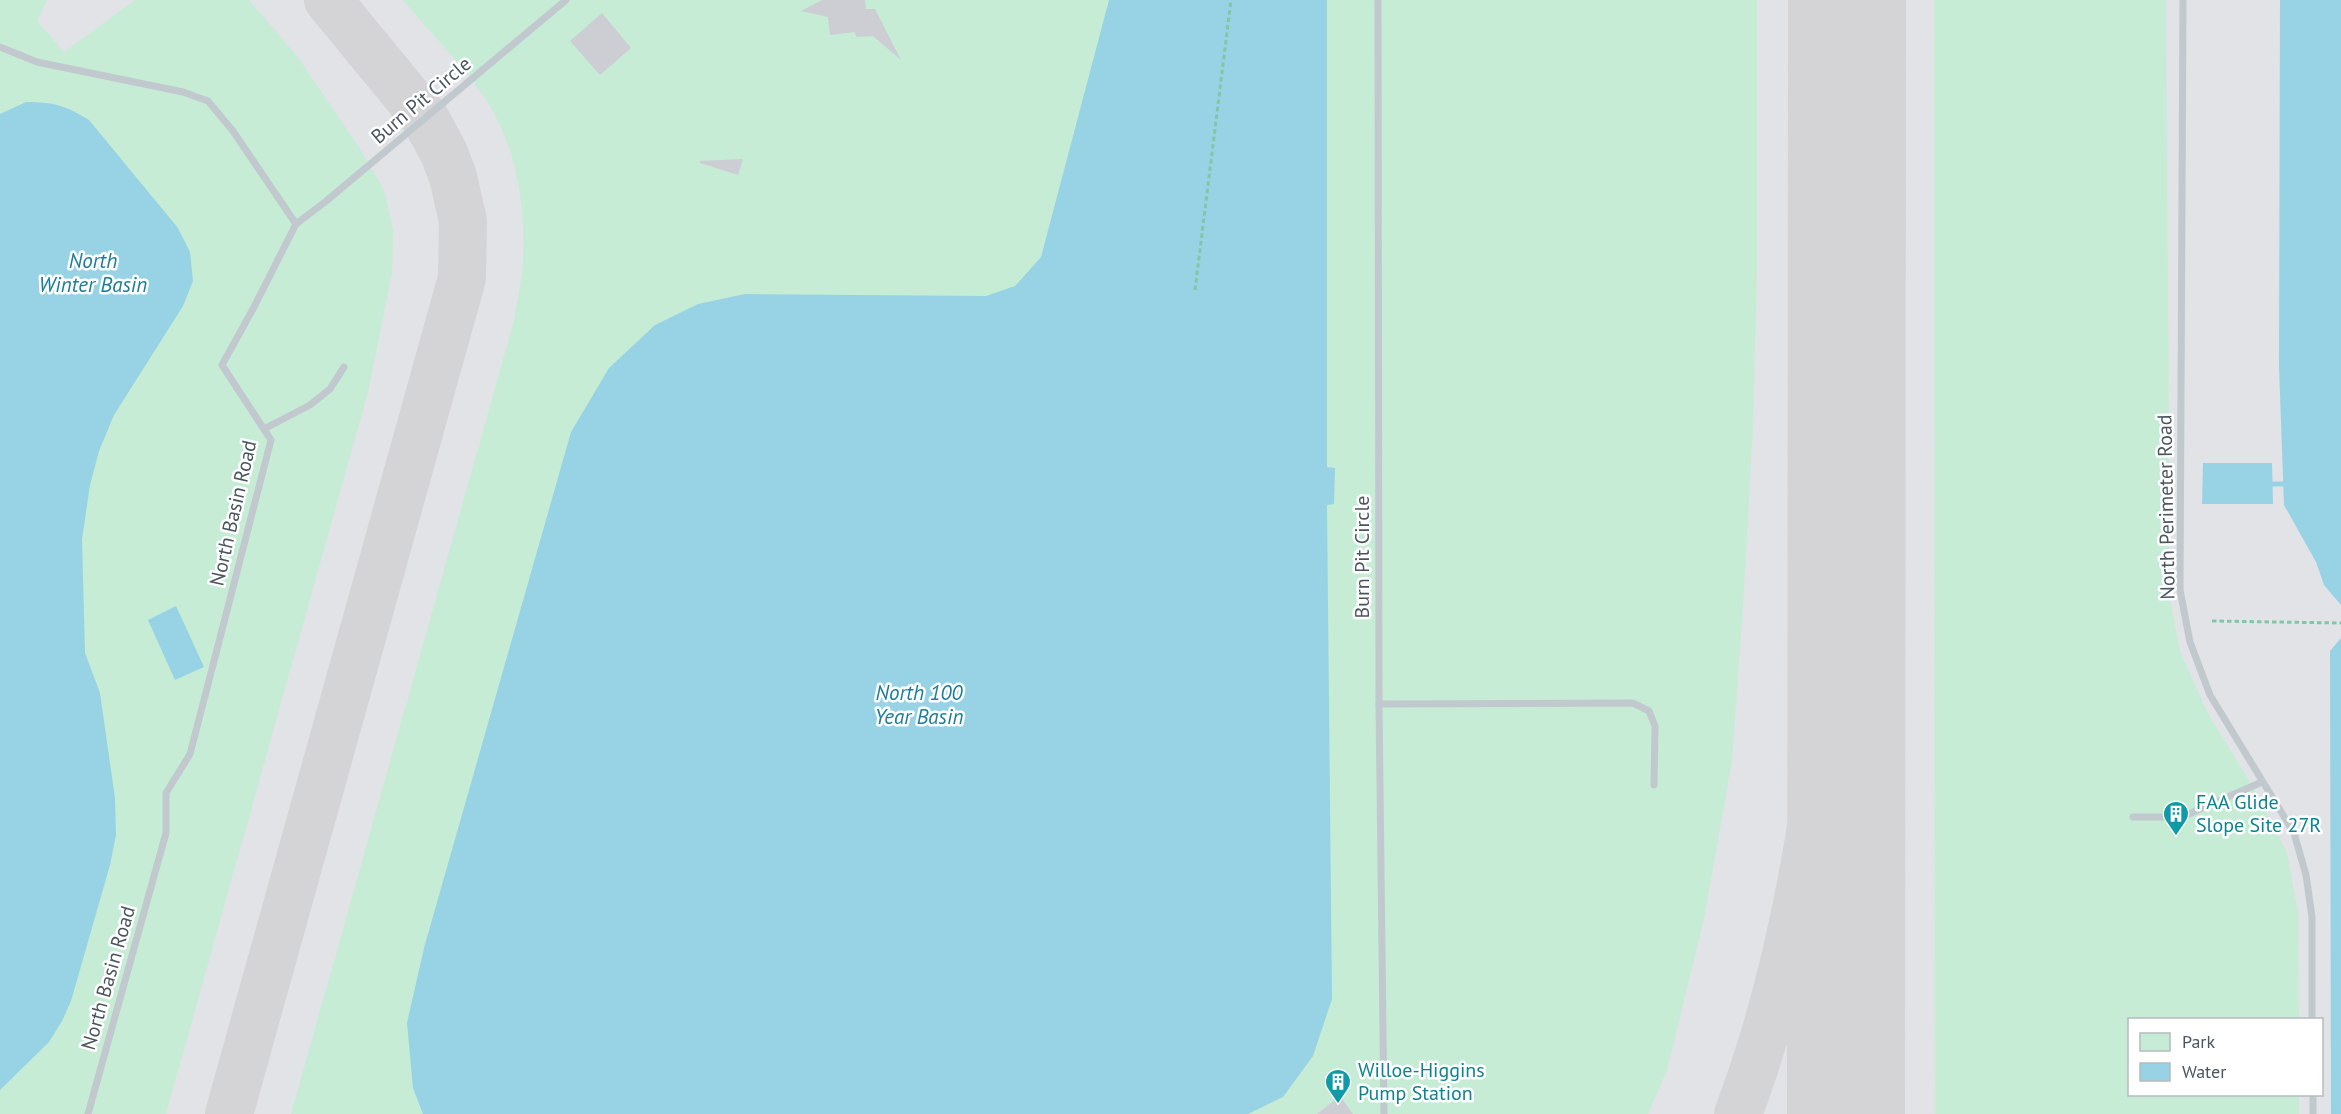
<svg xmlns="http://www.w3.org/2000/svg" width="2341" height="1114" font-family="'PT Sans',sans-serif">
	<rect width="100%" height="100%" fill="#f4f2f2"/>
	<path fill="#e1e3e6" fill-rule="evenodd" d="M0,0H2341V1114H0ZM2130,1020H2322V1094H2130Z"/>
	<g fill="#c6ecd5">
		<polygon points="0,0 47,0 37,21 64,52 135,0 249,0 297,56 358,146 384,190 393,230 392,273 368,392 166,1114 0,1114"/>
		<path d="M403,0H1757V266L1753,425L1744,591L1732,761L1704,919L1667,1070L1648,1114H291L515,317C517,299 522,280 523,262C526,204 516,144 483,95C461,63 428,30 403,0Z"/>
		<polygon points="1934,0 2166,0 2170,599 2180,651 2207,712 2259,797 2287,853 2298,912 2299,1019 2130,1020 2130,1094 2299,1095 2299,1114 1935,1114"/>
	</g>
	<g fill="#97d3e5">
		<polygon points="1109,0 1327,0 1327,467 1335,468 1334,504 1327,505 1332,999 1313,1056 1283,1097 1248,1114 423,1114 413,1088 407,1023 424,948 571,432 609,368 655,325 698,304 745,294 986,296 1015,286 1041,257"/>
		<polygon points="2280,0 2341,0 2341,605 2324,585 2316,562 2284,505 2279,366"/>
		<path d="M26,102C53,102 65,105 89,120L178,228L190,252L193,281L183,306L114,415L99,451L90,485L82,539L85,653L100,693L115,798L116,835L110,865L71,1001L62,1021L49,1042L0,1090V114Z"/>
		<polygon points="2203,463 2272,463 2273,504 2202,504"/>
		<polygon points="176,606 204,667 175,680 148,620"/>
		<polygon points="2341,638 2341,1114 2331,1114 2330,651"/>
	</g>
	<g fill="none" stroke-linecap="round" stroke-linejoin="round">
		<polyline stroke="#97d3e5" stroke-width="5" points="2268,484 2288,484"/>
		<g stroke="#d4d4d6" stroke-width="48">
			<polyline points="229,1114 462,278 463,221 453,177 444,153 425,118 328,0"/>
			<path d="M1738,1114C1805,938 1823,748 1847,562"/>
		</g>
		<polyline stroke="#d4d4d6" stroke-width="118" points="1846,1114 1847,0"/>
	</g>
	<g fill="#ccced4">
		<polygon points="822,0 865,0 866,9 875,9 901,60 873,36 856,37 855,32 830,35 828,17 801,11"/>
		<polygon points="602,13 631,48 600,75 570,41"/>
		<polygon points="743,159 738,175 700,163 700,161"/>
		<polygon points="1340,1096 1353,1114 1317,1114"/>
	</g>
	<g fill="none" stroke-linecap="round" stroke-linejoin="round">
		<g stroke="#81c7a6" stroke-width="3" stroke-dasharray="4.5 3" stroke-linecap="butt">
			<polyline points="1195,290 1231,0"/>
			<polyline points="2212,621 2341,623"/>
		</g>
		<g stroke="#c1c9cf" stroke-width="7">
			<polyline points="1378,0 1379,704 1384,1114"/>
			<polyline points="2183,0 2180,590 2190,642 2210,695 2294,833 2306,875 2312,917 2312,1020"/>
			<polyline points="0,47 37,62 183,92 208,101 233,131 296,224"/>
			<polyline points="264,429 310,405 330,389 344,367"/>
			<polyline points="1379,704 1633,703 1649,711 1655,726 1654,785"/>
			<polyline points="2133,817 2182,817 2262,782"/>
			<polyline points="2313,1094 2313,1114"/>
			<polyline points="88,1114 166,833 166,793 190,754 271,440 222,365 253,309 296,224 325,202 566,0"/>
		</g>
	</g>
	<defs>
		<symbol id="building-pin" viewBox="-11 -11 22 30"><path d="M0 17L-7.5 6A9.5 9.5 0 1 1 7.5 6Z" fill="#0f9aa8" stroke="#fff"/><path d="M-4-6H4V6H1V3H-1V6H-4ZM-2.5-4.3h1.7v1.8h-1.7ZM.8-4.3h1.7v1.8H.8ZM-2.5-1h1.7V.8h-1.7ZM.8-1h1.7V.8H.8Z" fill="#fff"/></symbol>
	</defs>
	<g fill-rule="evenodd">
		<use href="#building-pin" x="2161" y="799" width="30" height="40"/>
		<use href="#building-pin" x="1323" y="1067" width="30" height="40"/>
	</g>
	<g text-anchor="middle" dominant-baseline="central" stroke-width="5" stroke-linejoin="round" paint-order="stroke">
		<g font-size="20" fill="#4b555e" stroke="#fff">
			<text transform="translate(421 100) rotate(-40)">Burn Pit Circle</text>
			<text transform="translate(2166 507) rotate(-91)">North Perimeter Road</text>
			<text transform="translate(233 513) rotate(-77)">North Basin Road</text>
			<text transform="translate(1362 557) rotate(-90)">Burn Pit Circle</text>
			<text transform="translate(108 978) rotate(-74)">North Basin Road</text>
		</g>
		<g font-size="20" fill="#0d838f" stroke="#fff" text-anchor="start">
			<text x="2196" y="802">FAA Glide<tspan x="2196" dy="23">Slope Site 27R</tspan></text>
			<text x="1358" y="1070">Willoe-Higgins<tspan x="1358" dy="23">Pump Station</tspan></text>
		</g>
		<g font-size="21" font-style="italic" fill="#1a7d9a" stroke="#fff">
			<text x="93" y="260">North<tspan x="93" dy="24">Winter Basin</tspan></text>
			<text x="919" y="692">North 100<tspan x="919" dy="24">Year Basin</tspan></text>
		</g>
	</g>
	<rect x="2128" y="1018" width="195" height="78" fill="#ffffff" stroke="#b7bbbf" stroke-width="1.5"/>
	<rect x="2140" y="1033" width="30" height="18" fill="#c6ecd5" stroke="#b7bbbf" stroke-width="1.5"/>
	<text x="2182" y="1048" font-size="18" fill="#4b555e">Park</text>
	<rect x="2140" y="1063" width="30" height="18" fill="#97d3e5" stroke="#b7bbbf" stroke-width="1.5"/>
	<text x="2182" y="1078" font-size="18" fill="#4b555e">Water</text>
</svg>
